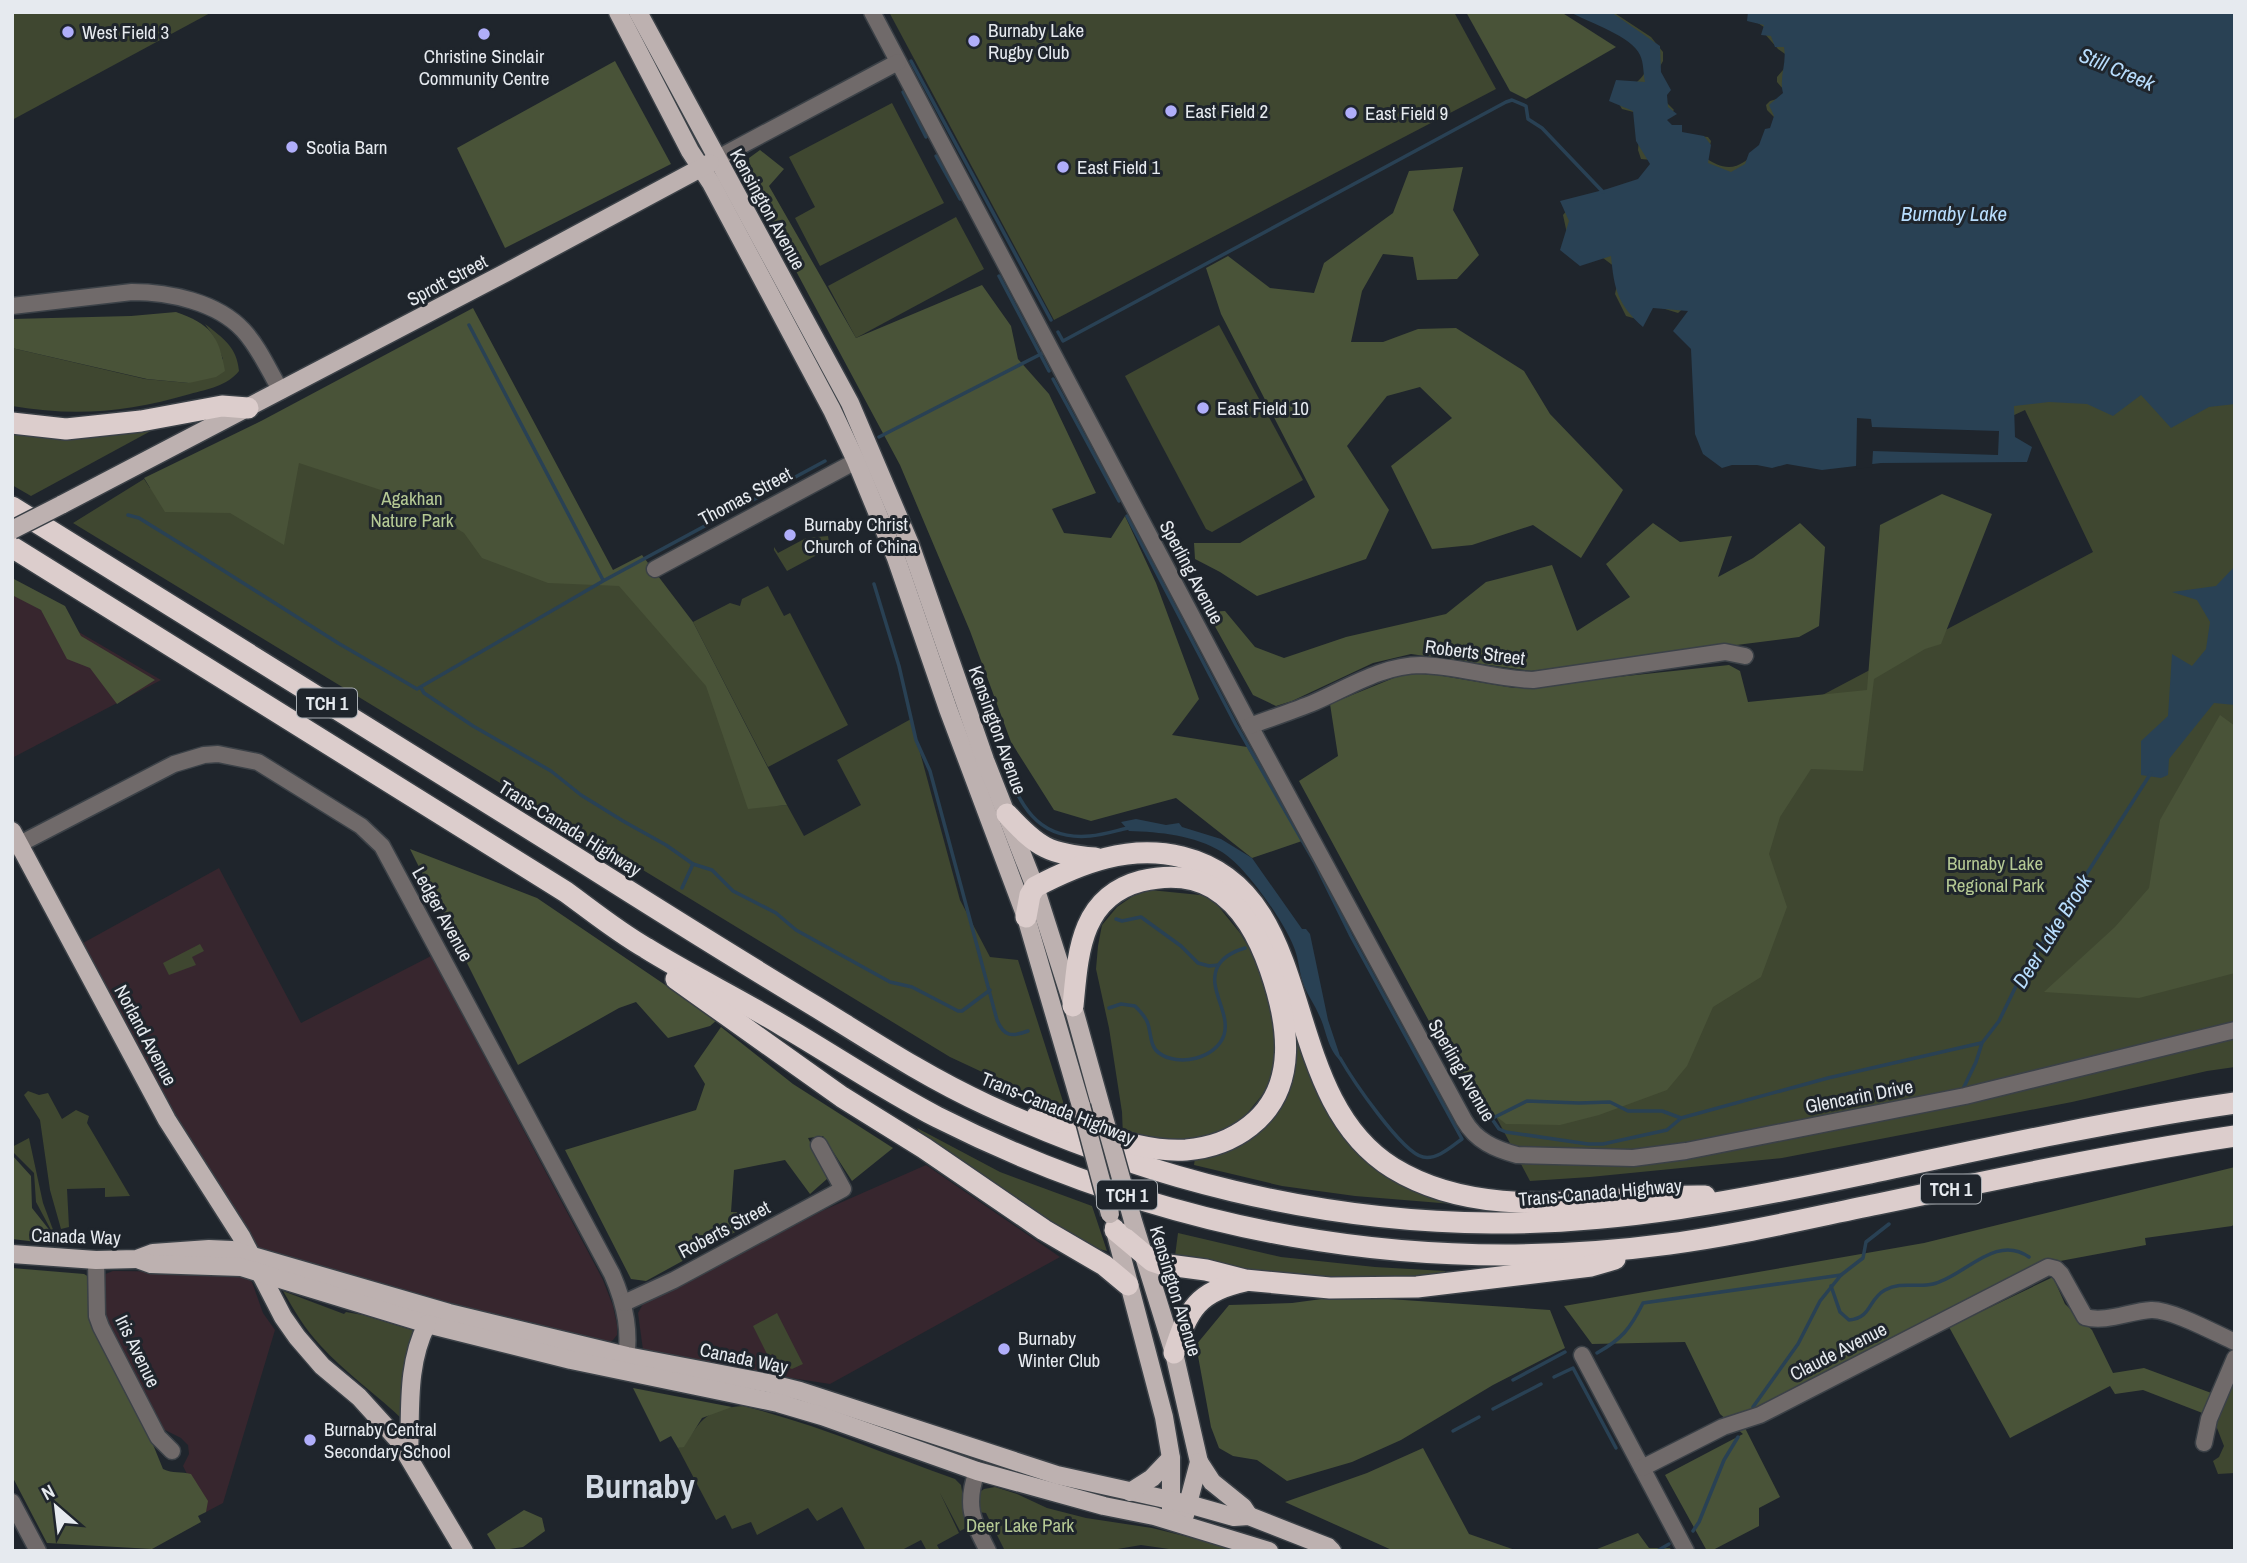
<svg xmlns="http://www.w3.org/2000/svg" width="2247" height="1563" font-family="'Archivo Narrow',sans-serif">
	<rect width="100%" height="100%" fill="#1f252c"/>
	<g fill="#37262e">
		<polygon points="12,593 161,680 12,758"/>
		<polygon points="219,868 301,1023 431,956 603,1280 613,1306 617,1325 617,1335 613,1340 608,1343 570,1336 534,1323 508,1317 491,1317 265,1252 257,1246 166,1102 83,943"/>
		<polygon points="926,1165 1060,1257 830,1384 654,1357 643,1350 638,1313 643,1304 824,1210"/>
		<polygon points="113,1271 215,1272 246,1277 252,1282 263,1313 275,1330 223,1503 206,1512 183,1466 189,1454 188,1445 181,1438 161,1428 105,1321 103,1275"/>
	</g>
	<g fill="#3f4730">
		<polygon points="12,12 212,12 12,120"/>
		<polygon points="889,12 1454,12 1496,89 1054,320"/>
		<path d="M1577,12H1613L1651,37L1663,52V61L1657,72L1666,102L1674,110L1665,120L1680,134L1708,137L1711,141L1707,159C1714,163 1720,167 1729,167C1749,167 1770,137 1776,119L1767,110L1766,105L1770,101L1783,97L1784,90L1777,82V77L1790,62L1788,56L1778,49L1764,33L1767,29L1753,20L2235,12V1067L2207,1071L2072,1102L1782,1158L1590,1177L1530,1181L1393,922L2093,552L2025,410L2010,417L1688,304L1678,313L1652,305L1640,320L1626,316L1615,294L1619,275L1615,267L1599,255L1569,243L1563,215L1568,209L1629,189L1651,171L1652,160L1641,159L1638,150L1641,114L1622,109L1615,97C1635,84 1653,76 1647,49Z"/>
		<polygon points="892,103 944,203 820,266 795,218 815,207 789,157"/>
		<polygon points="956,217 984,269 856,338 828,286"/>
		<polygon points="471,316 611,582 644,565 775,806 787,805 804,836 861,805 837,760 911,719 960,900 990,957 1018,960 1066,1111 950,1057 73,523 144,479 150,488"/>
		<path d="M205,324C223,338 237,347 239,371C227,386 208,389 190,394C128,412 76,417 12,406V348L145,379L189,383L223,359L214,337Z"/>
		<polygon points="1219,325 1303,480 1212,532 1206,529 1125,376"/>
		<polygon points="160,426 31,496 12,485 12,428"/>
		<polygon points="828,536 830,548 787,571 774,550 774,547 778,553 806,538"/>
		<polygon points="768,586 784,616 790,613 848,725 768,767 693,622 730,603 740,606 742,599"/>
		<polygon points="1150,890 1210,896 1240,933 1257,961 1268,995 1276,1029 1277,1054 1271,1084 1236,1127 1189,1143 1123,1137 1122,1112 1109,1028 1096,969 1098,946 1102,925 1117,907 1133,896"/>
		<polygon points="200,944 204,951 192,957 196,965 169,975 163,963"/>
		<polygon points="1296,1034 1303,1058 1339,1123 1465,1205 1355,1196 1282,1186 1194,1165 1195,1158 1271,1119 1289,1094 1296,1057 1292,1035"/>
		<polygon points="28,1091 39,1095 48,1093 62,1119 76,1110 89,1116 87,1123 130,1196 105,1197 105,1188 67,1189 69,1227 61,1229 50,1190 40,1120 24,1095"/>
		<polygon points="917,1128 1000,1172 1092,1206 1107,1251 1083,1245 987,1183 928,1143"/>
		<polygon points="29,1138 43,1203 58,1243 36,1202 34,1173 12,1151 12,1147"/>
		<polygon points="1178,1233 1281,1257 1375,1267 1445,1271 1448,1277 1327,1279 1242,1271 1175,1256"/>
		<path d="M283,1291L344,1314L346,1312L363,1315L415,1331L405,1422C378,1395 345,1373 320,1345C305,1329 294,1310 283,1291Z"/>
		<polygon points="777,1313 803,1364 792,1369 778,1364 773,1354 768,1356 753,1326"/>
		<polygon points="2235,1374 2235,1473 2218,1474 2213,1461 2219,1457 2224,1446 2215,1423"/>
		<path d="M743,1406C819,1425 884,1454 955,1479L961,1485L968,1527L960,1531L940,1493L959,1533L937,1545L940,1551H927L921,1540L900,1551H866L842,1507L817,1521L808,1508L757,1535L751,1522L732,1529L725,1515L716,1520L678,1448L684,1446C701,1419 708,1408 743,1406Z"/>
		<polygon points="995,1487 1017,1494 1047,1508 1086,1518 1152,1528 1245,1551 1183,1551 1141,1545 1106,1551 1005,1551 986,1513 978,1512 980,1492 984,1489"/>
	</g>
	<g fill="#495338">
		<polygon points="1466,12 1561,12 1616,47 1526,99 1510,91"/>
		<polygon points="615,61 671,164 505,248 457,148"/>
		<polygon points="760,150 784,169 769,186 856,338 982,285 1011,326 1018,359 1049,394 1096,493 1052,509 1064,533 1111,538 1125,516 1156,583 1199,699 1172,735 1247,747 1302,841 1252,858 1176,798 1091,821 1054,810 1011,742 970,631 900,465 752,189 749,158"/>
		<polygon points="1463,167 1453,210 1479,255 1457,279 1417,280 1413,257 1383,254 1362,291 1351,342 1383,342 1418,329 1456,328 1524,371 1550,414 1623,490 1581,558 1533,525 1472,545 1432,549 1391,466 1452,418 1420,387 1387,396 1347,446 1389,510 1366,559 1257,596 1220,572 1195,559 1194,543 1240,543 1315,497 1221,314 1206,268 1228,256 1270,288 1314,293 1324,263 1393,213 1409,171"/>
		<polygon points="473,308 613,570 642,555 693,622 787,805 748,809 706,686 619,586 548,583 482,558 464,533 411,500 299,463 284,545 230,513 165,512 144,478 263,420"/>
		<path d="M176,312C210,324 219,335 225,371L216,377L189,383L147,379L12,348V319L131,316Z"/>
		<polygon points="1942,494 1992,514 1941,644 1925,649 1874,679 1863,771 1811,769 1780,817 1769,854 1787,907 1761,977 1713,1007 1687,1066 1667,1090 1599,1115 1560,1125 1506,1124 1469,1095 1299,781 1338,756 1330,704 1406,673 1437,675 1514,688 1729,665 1740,671 1748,702 1867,690 1880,525"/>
		<polygon points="1653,523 1680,542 1732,536 1718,577 1753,558 1800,523 1825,547 1819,626 1799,637 1531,671 1411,654 1373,663 1292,701 1276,706 1253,695 1207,612 1225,611 1255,647 1284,658 1346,637 1446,614 1486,582 1552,565 1577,631 1630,597 1606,564"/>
		<polygon points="12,578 65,606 81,636 155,680 117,704 90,668 67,659 41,610 12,595"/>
		<polygon points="2220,715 2235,726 2235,973 2139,998 2044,992 2115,927 2149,888 2160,820"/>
		<polygon points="410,849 537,898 717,1020 710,1026 668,1038 636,1002 619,1008 518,1065"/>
		<polygon points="721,1027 793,1084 893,1148 852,1181 823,1136 808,1138 828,1178 810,1194 785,1160 734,1170 731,1212 770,1213 646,1281 631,1279 565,1150 696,1110 705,1084 694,1066"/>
		<polygon points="12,1155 31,1176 32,1208 51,1232 45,1243 12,1239"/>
		<polygon points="2235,1167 2235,1223 2232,1226 2145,1238 2146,1245 2044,1264 1744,1419 1746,1430 1780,1497 1759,1508 1759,1526 1711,1551 1707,1551 1665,1475 1743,1434 1720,1414 1685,1342 1592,1344 1564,1306 1924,1243"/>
		<path d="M12,1268L84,1274L89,1277L90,1323L154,1447L163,1469C173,1474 181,1471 191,1474L208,1501L206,1512L198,1516L201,1522L152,1549L47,1543L12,1476Z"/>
		<polygon points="2053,1277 2065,1304 2092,1330 2113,1373 2144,1368 2214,1394 2205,1414 2143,1390 2115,1394 2110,1386 2010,1438 1949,1327"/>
		<polygon points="1344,1296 1550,1310 1565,1348 1493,1385 1401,1440 1352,1462 1287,1481 1257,1460 1233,1456 1219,1448 1211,1427 1196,1345 1229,1305 1292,1303"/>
		<polygon points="633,1388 732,1407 702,1418 684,1447 678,1448 671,1436 660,1442"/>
		<polygon points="1423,1448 1469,1534 1518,1551 1394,1551 1285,1502 1367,1473"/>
		<polygon points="524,1510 542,1518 545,1531 523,1547 497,1551 487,1534"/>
		<polygon points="1638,1533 1649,1548 1670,1548 1672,1551 1592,1551"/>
	</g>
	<g fill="#294154">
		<path d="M1570,12H1611L1660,46L1661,72L1671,90L1667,95L1668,107L1677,114L1667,120L1672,125H1682V132L1704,136L1711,145L1708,163L1731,172L1745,164L1749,153L1759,145L1765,129L1770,128L1774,116L1769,105L1783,93C1779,76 1787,64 1784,47H1775L1771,36L1761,35L1764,25L1747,21L1748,12H2235V404L2209,407L2171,428L2141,395L2113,416L2087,404L2049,402L2014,406L2015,437L2032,447L2027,462L1881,463L1822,470L1787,464L1772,468L1757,465H1732L1722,468L1703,454L1695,434L1691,349L1673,331L1688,311L1653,308L1643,327C1618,305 1614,289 1611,256L1580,266L1560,250L1569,221L1560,201L1607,189L1638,179L1650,164L1636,141L1633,111L1609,101L1616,80L1645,82C1643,74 1644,63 1640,55C1633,37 1588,22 1570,12Z"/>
		<polygon points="2235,566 2235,705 2214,703 2169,759 2168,775 2161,778 2141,775 2141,741 2168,716 2172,654 2192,666 2206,649 2210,622 2197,600 2172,592 2216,586"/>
		<path d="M1136,819L1166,825L1179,823L1182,827L1221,839L1252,858L1302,929H1306L1310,934L1328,1020L1342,1062C1327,1050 1327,1031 1319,1015C1315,1005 1308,996 1304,986C1299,973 1299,958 1293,945C1282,919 1246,867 1222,852C1194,835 1160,832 1129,831L1121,822Z"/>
	</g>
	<polygon fill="#1f252c" points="1857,418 1871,419 1872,427 1999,431 1998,455 1873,451 1872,467 1856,469"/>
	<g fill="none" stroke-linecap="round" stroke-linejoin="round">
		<g stroke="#294154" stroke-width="3.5">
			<polyline points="911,61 1051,320"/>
			<polyline points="903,92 926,137"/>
			<polyline points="936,156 960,199"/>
			<polyline points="999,276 1049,371"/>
			<polyline points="469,325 603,580"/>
			<polyline points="1058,332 1063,341 1506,102 1512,100 1526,106 1528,119 1542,128 1603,192"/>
			<polyline points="1053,379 1119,501"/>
			<polyline points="879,437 1043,353"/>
			<polyline points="128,515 139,518 194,552 338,643 417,689 603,581 825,461"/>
			<path d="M1127,516L1236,725L1315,863L1351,936L1462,1139C1451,1147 1437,1160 1423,1157C1402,1153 1352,1079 1340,1058"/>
			<path d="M874,584L899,666L916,740L930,771L997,1020C1004,1037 1012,1037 1028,1031"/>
			<polyline points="421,688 424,693 473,726 551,771 581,795 623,821 666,845 693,864 712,870 733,891 776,913 796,930 890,982 912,987 958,1011 962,1011 990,990"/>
			<path d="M1001,757C1019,801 1034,841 1090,836C1103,835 1115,831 1128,828"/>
			<polyline points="682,888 693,864"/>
			<polyline points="1116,919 1122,921 1141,917 1181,946 1198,963 1209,966 1218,965"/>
			<path d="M1109,1008L1121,1004L1135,1006C1140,1011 1146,1017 1148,1024C1151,1033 1150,1047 1159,1053C1178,1067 1216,1059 1224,1035C1231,1012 1206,988 1218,966C1223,957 1235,951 1245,948"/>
			<polyline points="1963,1089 1976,1062 1982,1043 1999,1021 2019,980 2151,773"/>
			<polyline points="1492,1119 1499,1129 1506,1132 1588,1144 1603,1144 1667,1130 1680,1119"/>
			<polyline points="1489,1120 1527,1101 1579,1103 1610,1102 1628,1111 1662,1111 1681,1118 1828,1078 1981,1043"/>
			<path d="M1831,1286L1840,1312L1849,1320C1872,1318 1868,1299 1885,1290C1901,1281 1917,1288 1933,1284C1964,1277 1995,1233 2029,1257"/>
			<path d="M1597,1353C1622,1339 1630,1329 1643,1303L1841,1275"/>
			<polyline points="1554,1377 1573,1368 1616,1448"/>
			<polyline points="1513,1380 1565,1352"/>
			<polyline points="1753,1407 1798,1344 1820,1301 1841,1275 1863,1258 1866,1242 1889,1224"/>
			<polyline points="1493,1409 1541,1384"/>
			<polyline points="1453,1431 1479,1417"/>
			<polyline points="1693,1531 1699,1522 1724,1460 1738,1437"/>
			<polyline points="1657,1551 1669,1544"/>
		</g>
		<defs>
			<g id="minor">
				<path d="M872,12L1250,726L1464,1120C1476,1141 1495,1149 1517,1155L1633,1158L1686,1151L1965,1096L2235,1030"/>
				<polyline points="716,159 898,62"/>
				<path d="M12,306L132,292C169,292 217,302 243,330C259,347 269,371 281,391"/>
				<polyline points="655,569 856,461"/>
				<path d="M1250,726C1271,718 1294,711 1315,702C1349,687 1383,665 1421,665C1459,666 1495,679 1533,680L1725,652L1745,656"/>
				<path d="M12,848L174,764L204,755L218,754L258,762L361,826L382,846L612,1274C626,1306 631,1333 625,1368"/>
				<polyline points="96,1260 97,1316 101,1327 158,1437 172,1451"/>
				<polyline points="624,1303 674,1280 843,1189 819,1145"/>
				<polyline points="1582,1355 1686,1551"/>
				<polyline points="2204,1443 2209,1419 2235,1358"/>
				<path d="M1642,1468L1723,1427L1760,1415L2048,1267L2056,1269L2061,1274L2085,1317C2106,1323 2130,1311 2151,1310C2171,1309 2215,1333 2235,1342"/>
				<path d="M977,1471C965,1505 972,1520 988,1551"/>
				<polyline points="12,1502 38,1551"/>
			</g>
			<g id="major">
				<polyline points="618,12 690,151 711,183 832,410 856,461 896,558 948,709 1026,917 1081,1106"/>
				<polyline points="638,12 850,403 910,544 985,760 1035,887 1073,1006 1103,1114"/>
				<polyline points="61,505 505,273 710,163"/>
				<polyline points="12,831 167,1120 241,1236 283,1317 297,1337 322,1366 359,1397 398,1440 464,1551"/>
				<polyline points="1133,1221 1174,1353 1199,1462 1185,1515"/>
				<polyline points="1114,1227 1164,1417 1171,1458 1171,1510"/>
				<polyline points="12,1254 96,1260 137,1259 153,1253 209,1249 232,1250 449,1313 627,1356 768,1383 800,1391 1057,1475 1188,1504 1234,1517 1249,1516 1328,1547 1332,1551"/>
				<polyline points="140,1260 151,1264 241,1267 427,1324 571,1360 778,1403 822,1416 977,1471 1104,1506 1154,1516 1269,1551"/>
				<path d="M409,1455C411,1411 406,1365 427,1324"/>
				<polyline points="1199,1462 1212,1482 1243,1507 1249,1516"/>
				<polyline points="1130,1492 1152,1478 1171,1458"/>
			</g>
			<g id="highway">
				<polyline points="12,423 66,429 141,421 222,406 248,408"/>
				<path d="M12,507C198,623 384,739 570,854C652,906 735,958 818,1008C873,1042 928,1078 987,1105C1145,1178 1317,1222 1492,1223C1619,1224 1741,1200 1865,1174C1987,1148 2110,1121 2235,1103"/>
				<path d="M12,547L566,892C592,911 618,932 646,948C691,976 739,999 785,1027C836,1057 885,1090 937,1117C1165,1232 1415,1278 1669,1244C1739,1235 1808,1218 1878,1204C1996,1179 2115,1154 2235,1136"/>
				<path d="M1007,814C1038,848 1049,854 1095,858"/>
				<path d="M1026,917L1030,895L1035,887C1081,863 1129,844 1182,857C1323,892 1273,1094 1393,1168C1486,1225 1602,1194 1705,1196"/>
				<polyline points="676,979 842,1097 924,1148 1044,1230 1104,1265 1128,1285"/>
				<path d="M1037,1116C1087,1127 1135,1153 1186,1150C1210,1148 1231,1141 1250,1126C1300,1087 1288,1021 1270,969C1259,938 1243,906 1213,888C1191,875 1166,875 1141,881C1080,897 1078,954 1073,1006"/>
				<polyline points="1115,1230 1152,1261 1161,1264 1206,1270 1245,1280 1330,1288 1417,1287 1591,1266 1615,1259"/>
				<path d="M1174,1353C1188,1309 1198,1291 1245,1281"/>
			</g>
		</defs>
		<use href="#minor" stroke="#3b4147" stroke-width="19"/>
		<use href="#major" stroke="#3b4147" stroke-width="21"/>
		<use href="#highway" stroke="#3b4147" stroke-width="24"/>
		<use href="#minor" stroke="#706a6a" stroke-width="16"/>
		<use href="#major" stroke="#bdb1b0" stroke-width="18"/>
		<use href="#highway" stroke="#dccdcc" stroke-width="21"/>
		<defs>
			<g id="major-bridge">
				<polyline points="12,530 61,505"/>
				<polyline points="1081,1106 1110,1214"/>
				<polyline points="1103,1114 1133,1221"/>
			</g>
		</defs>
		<use href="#major-bridge" stroke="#3b4147" stroke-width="21" stroke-linecap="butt"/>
		<use href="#major-bridge" stroke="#bdb1b0" stroke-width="18"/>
	</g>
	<g fill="#b0aefa" stroke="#1f252c" stroke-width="2.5">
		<circle cx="68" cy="32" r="7"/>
		<circle cx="484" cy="34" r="7"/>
		<circle cx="974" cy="41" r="7"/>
		<circle cx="1171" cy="111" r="7"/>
		<circle cx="1351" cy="113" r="7"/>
		<circle cx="292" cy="147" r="7"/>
		<circle cx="1063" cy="167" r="7"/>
		<circle cx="1203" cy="408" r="7"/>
		<circle cx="790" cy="535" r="7"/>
		<circle cx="1004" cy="1349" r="7"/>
		<circle cx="310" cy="1440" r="7"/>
	</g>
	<g text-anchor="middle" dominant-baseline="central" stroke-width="6" stroke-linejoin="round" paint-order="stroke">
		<g fill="#1f252c" stroke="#aaafb4" stroke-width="2">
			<rect x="297" y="688.5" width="60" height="29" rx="5"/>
			<rect x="1921" y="1174.5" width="60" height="29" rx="5"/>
			<rect x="1097" y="1180.5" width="60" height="29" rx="5"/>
		</g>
		<g font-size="18" font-weight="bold" fill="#e6eaef">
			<text x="327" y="703">TCH 1</text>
			<text x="1951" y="1189">TCH 1</text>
			<text x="1127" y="1195">TCH 1</text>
		</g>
		<g font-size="19" fill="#e6eaef" stroke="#1f252c" text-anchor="start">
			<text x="988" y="30">Burnaby Lake<tspan x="988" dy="22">Rugby Club</tspan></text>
			<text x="82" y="32">West Field 3</text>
			<text x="484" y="56" text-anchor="middle">Christine Sinclair<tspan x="484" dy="22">Community Centre</tspan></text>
			<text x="1185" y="111">East Field 2</text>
			<text x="1365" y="113">East Field 9</text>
			<text x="306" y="147">Scotia Barn</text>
			<text x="1077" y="167">East Field 1</text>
			<text x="1217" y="408">East Field 10</text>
			<text x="804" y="524">Burnaby Christ<tspan x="804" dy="22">Church of China</tspan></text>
			<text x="1018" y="1338">Burnaby<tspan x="1018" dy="22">Winter Club</tspan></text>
			<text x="324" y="1429">Burnaby Central<tspan x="324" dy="22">Secondary School</tspan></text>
		</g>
		<g font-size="19" fill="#e6eaef" stroke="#1f252c">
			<text transform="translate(768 209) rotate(61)">Kensington Avenue</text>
			<text transform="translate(447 280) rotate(-28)">Sprott Street</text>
			<text transform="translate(745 496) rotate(-28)">Thomas Street</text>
			<text transform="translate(1192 572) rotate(62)">Sperling Avenue</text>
			<text transform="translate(1475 652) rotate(7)">Roberts Street</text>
			<text transform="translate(998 730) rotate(70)">Kensington Avenue</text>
			<text transform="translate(570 828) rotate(32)">Trans-Canada Highway</text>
			<text transform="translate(443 914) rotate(61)">Ledger Avenue</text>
			<text transform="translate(146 1035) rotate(62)">Norland Avenue</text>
			<text transform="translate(1462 1070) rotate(60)">Sperling Avenue</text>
			<text transform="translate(1859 1096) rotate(-11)">Glencarin Drive</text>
			<text transform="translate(1058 1108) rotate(22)">Trans-Canada Highway</text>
			<text transform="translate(1600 1192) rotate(-5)">Trans-Canada Highway</text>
			<text transform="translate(724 1229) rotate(-28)">Roberts Street</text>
			<text transform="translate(76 1236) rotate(2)">Canada Way</text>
			<text transform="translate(1176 1291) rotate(73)">Kensington Avenue</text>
			<text transform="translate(138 1351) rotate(64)">Iris Avenue</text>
			<text transform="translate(1838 1351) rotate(-27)">Claude Avenue</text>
			<text transform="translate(744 1358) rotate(12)">Canada Way</text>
		</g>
		<g font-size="19" fill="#b5c994" stroke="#1f252c">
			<text x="412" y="498">Agakhan<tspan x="412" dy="22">Nature Park</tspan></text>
			<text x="1995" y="863">Burnaby Lake<tspan x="1995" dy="22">Regional Park</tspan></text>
			<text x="1020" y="1525">Deer Lake Park</text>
		</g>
		<g font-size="21" font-style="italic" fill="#b8ddfd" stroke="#1f252c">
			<text transform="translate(2117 69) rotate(23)">Still Creek</text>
			<text x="1954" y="213">Burnaby Lake</text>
			<text transform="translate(2052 931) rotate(-58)">Deer Lake Brook</text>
		</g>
		<g font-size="33" font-weight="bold" fill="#d1d9e3" stroke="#1f252c">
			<text x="640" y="1486">Burnaby</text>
		</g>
	</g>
	<rect width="2247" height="1563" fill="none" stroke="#e6eaef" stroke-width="28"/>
	<g transform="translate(56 1507) rotate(332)" stroke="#1f252c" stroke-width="5" paint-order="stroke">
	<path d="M0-5L12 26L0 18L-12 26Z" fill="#e6eaef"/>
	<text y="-10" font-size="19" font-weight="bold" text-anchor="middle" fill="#e6eaef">N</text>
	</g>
</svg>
